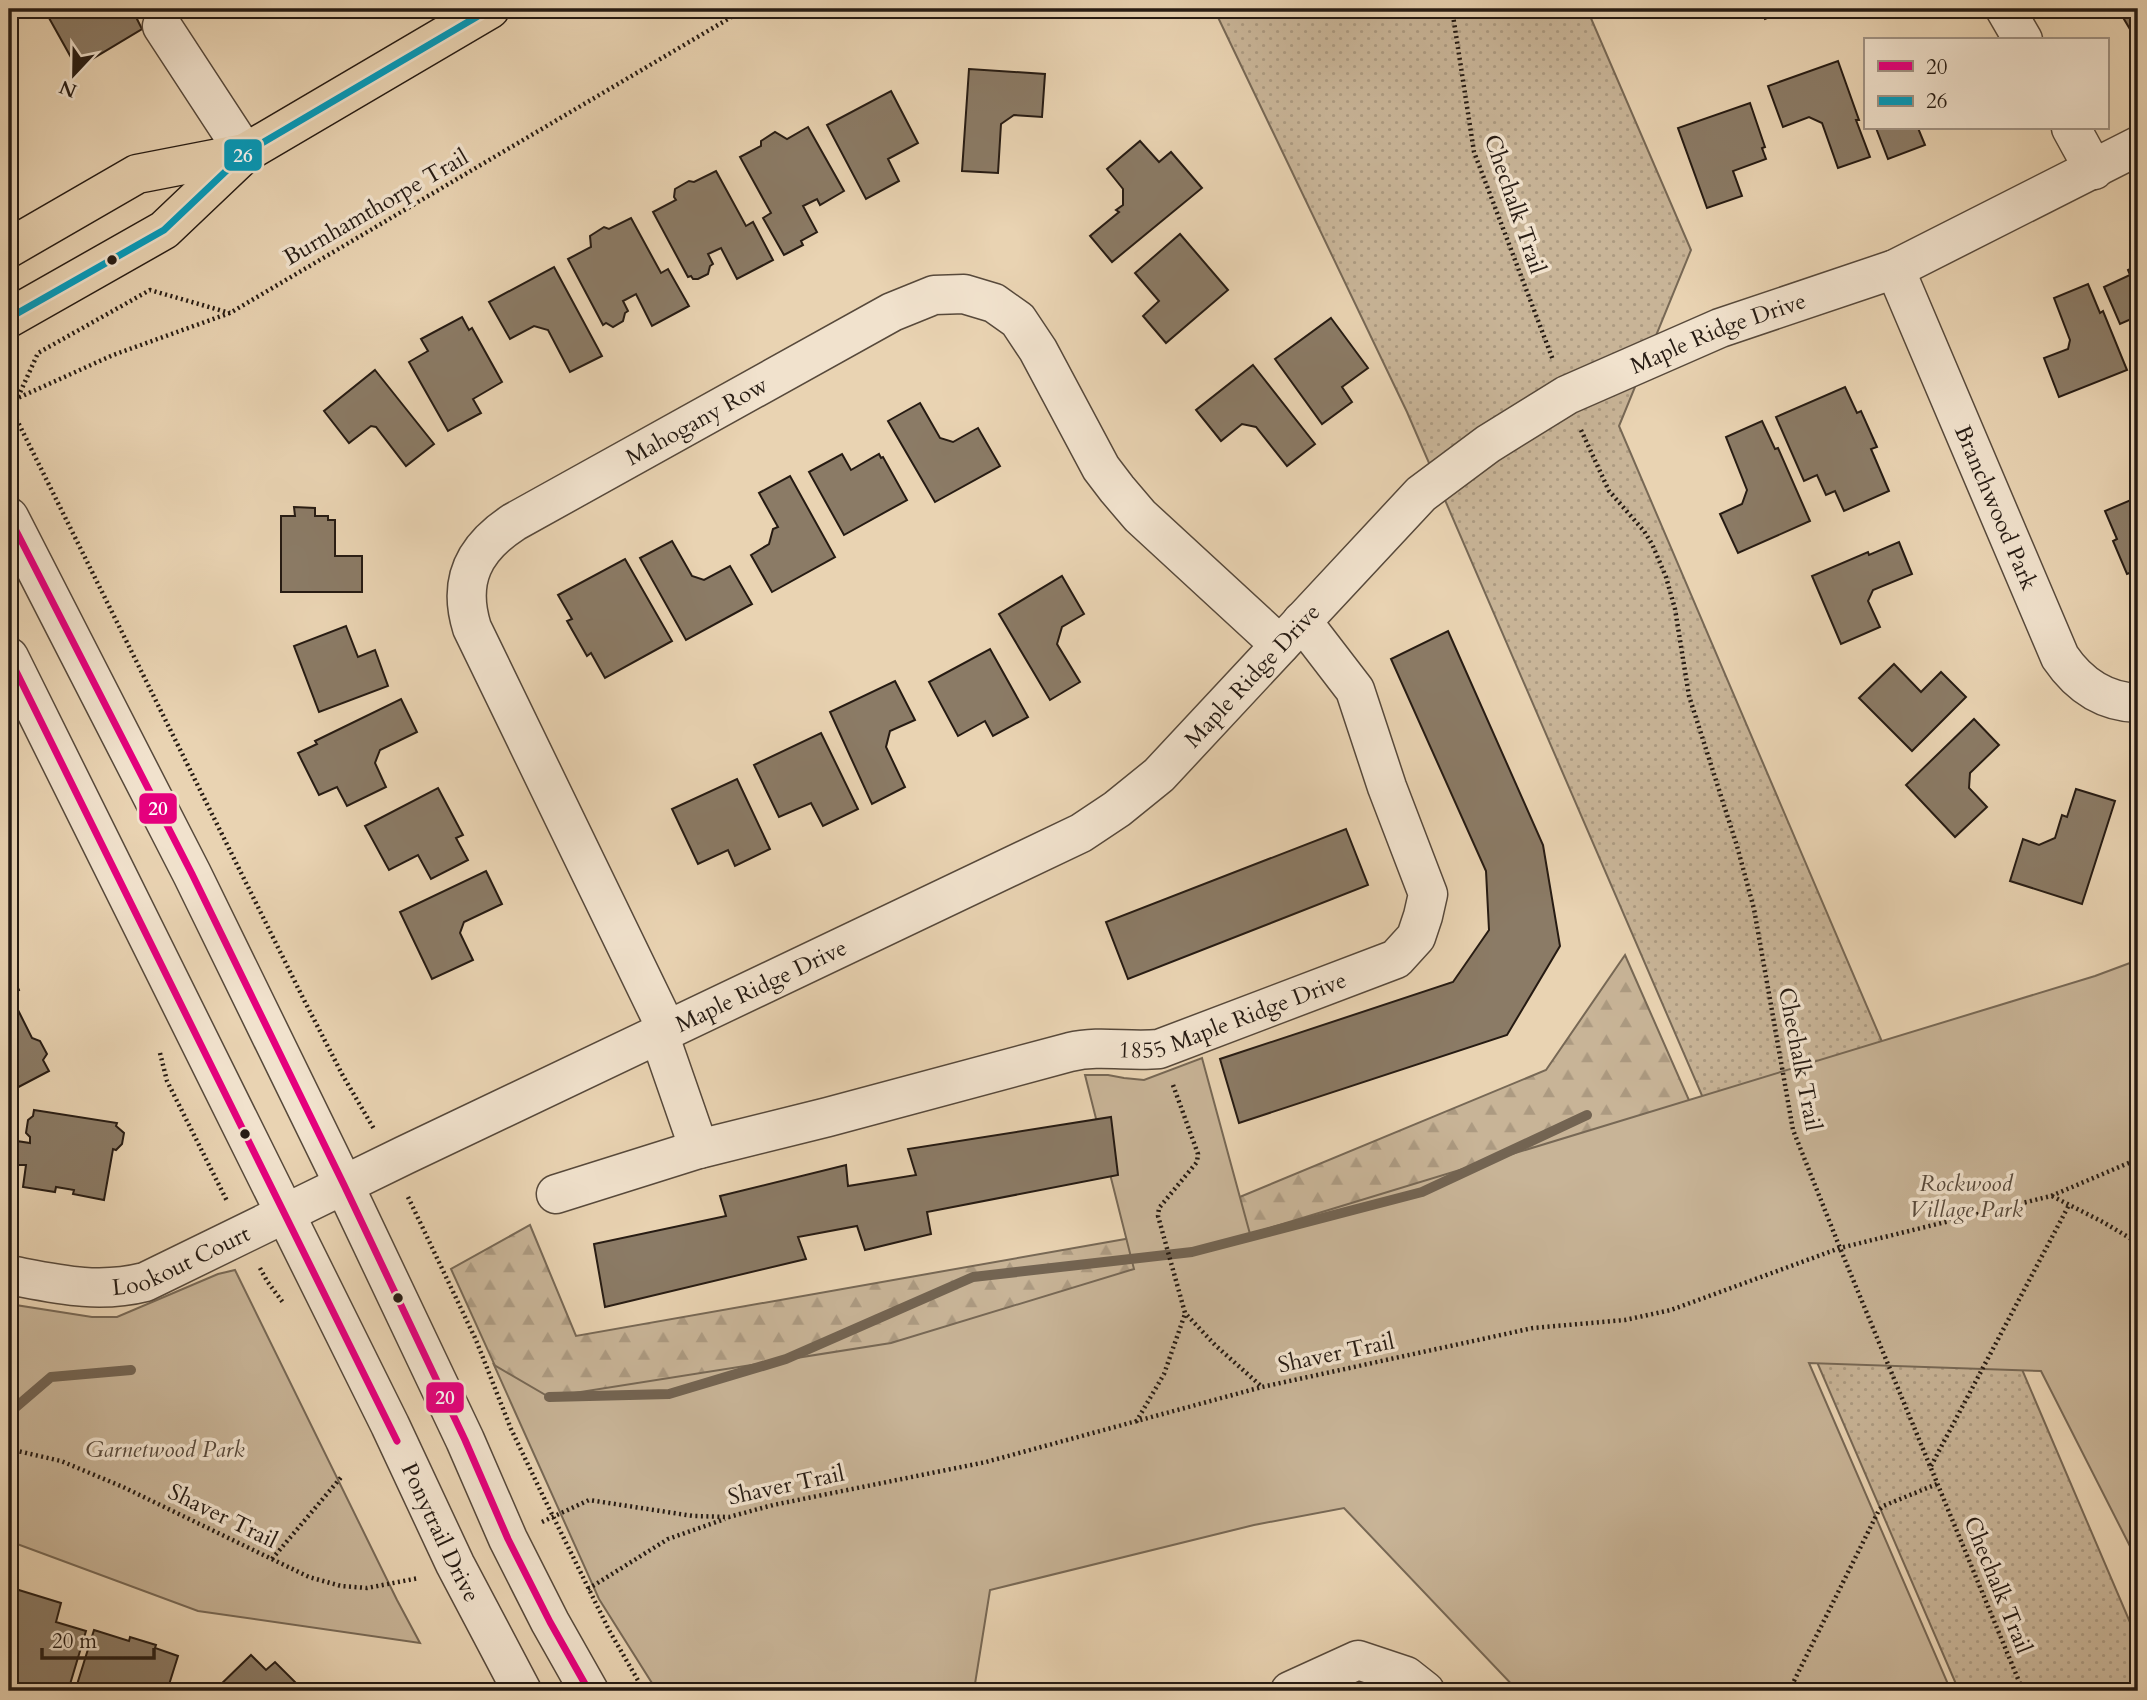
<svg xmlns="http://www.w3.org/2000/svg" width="2147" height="1700" font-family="Cardo,serif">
	<defs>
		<pattern id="grass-dots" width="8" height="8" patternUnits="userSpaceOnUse" patternTransform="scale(1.75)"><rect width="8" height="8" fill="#c8b497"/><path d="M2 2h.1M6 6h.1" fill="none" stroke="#ac9a81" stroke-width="1.8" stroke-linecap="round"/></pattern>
		<pattern id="forest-firs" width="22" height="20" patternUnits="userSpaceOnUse" patternTransform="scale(1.75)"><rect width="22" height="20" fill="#c8b497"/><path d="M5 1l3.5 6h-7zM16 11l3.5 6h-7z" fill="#ac9a81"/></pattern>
	</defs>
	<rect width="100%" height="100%" fill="#e9d3b2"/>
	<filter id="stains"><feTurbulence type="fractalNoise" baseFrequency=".00286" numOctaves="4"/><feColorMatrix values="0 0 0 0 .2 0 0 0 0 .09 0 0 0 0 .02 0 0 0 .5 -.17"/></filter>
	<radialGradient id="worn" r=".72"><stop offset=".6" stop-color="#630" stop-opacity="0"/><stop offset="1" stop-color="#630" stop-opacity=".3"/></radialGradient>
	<polygon fill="url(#grass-dots)" stroke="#776855" stroke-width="2" points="1214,9 1587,9 1691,250 1619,426 2138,1641 2138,1691 1959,1691 1407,412"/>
	<polygon fill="url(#forest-firs)" stroke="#776855" stroke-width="2" points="1625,955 1696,1116 531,1445 451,1269 530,1225 576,1336 1148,1235 1546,1070"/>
	<g fill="#c8b497" stroke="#776855" stroke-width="2">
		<polygon points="2138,960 2138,1562 2041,1371 1809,1363 1951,1691 1518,1691 1344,1508 1254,1525 990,1590 975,1684 950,1691 657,1691 599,1599 494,1365 549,1397 891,1343 1134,1269 1085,1075 1108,1075 1124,1078 1144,1080 1202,1058 1250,1234 2095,976"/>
		<polygon points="235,1270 397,1600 420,1643 198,1611 9,1541 9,1304 92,1317 117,1317 218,1274"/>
	</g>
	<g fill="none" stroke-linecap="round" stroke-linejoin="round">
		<g stroke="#736452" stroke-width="10">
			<polyline points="549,1397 669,1394 786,1359 973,1277 1192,1252 1422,1192 1587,1115"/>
			<polyline points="9,1407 16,1407 51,1377 131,1370"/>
		</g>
	</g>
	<g fill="#8b7b66" stroke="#261b13" stroke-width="2">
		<polygon points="44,9 153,9 137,19 142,29 77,68"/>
		<polygon points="1761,9 1789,9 1765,19"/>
		<polygon points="2118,9 2138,9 2138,33 2134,36"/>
		<polygon points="1838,61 1859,120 1856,120 1870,157 1838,168 1822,123 1809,117 1783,127 1768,86"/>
		<polygon points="969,69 1045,74 1042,117 1014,115 1001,124 998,173 962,171"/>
		<polygon points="891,91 918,143 888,159 899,181 866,199 827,125"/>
		<polygon points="1750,103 1765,147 1762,148 1766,159 1733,171 1742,196 1707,208 1678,128"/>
		<polygon points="808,127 844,191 820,205 817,199 803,206 817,232 801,241 803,245 784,255 763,218 771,213 740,157 761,146 761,141 775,132 787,139"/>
		<polygon points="1876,128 1918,128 1925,145 1888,159"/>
		<polygon points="1140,141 1159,162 1171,152 1202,188 1112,262 1090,236 1119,212 1116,210 1123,205 1123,189 1107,169"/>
		<polygon points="716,171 746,226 753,222 773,260 737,279 721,248 708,254 713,264 710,266 708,274 698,279 693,279 691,276 688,277 653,212 676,200 674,197 675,189 689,181 694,182"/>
		<polygon points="631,218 661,273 668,269 689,306 652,326 636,294 623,301 628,311 625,313 623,321 613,327 606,323 603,325 568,259 591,247 590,236 604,227 609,229"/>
		<polygon points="1180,234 1228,290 1166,343 1143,316 1159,301 1135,273"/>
		<polygon points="2138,265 2138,316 2120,324 2104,287 2130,275 2128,270"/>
		<polygon points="554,267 602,356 570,372 548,330 534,326 510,339 489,302"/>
		<polygon points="2088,284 2100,313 2103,311 2127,370 2059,397 2044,358 2068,349 2070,340 2054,298"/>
		<polygon points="462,317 469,330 472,328 502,382 473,399 481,413 448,431 409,362 428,351 421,339"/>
		<polygon points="1331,318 1368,368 1342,387 1352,402 1322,424 1275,359"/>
		<polygon points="1253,365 1315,444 1287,466 1256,427 1242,424 1221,441 1196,410"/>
		<polygon points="375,370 434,444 406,466 376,427 371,426 349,443 324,411"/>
		<polygon points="1845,387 1857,413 1861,411 1877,447 1871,449 1889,491 1844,511 1835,491 1826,495 1817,475 1804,481 1776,417"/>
		<polygon points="920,403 940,438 953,442 978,428 1000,466 935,502 888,421"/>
		<polygon points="1762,421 1775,449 1778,448 1810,521 1738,553 1720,514 1742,504 1747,490 1726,437"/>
		<polygon points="842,454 851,470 879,454 881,458 883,457 907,500 844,535 809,472"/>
		<polygon points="790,476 835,557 772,592 751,555 769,544 773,529 778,527 759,493"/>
		<polygon points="2138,497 2138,587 2132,572 2127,574 2113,541 2117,539 2105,511"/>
		<polygon points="294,507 315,508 315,516 328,516 328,520 335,520 335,556 362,556 362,592 281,592 281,516 295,516"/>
		<polygon points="672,541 692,576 704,580 730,566 752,604 686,640 640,558"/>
		<polygon points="1899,542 1912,574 1873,590 1868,601 1880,627 1841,644 1812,576 1868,552 1869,555"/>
		<polygon points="625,559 672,641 605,678 591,653 587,656 567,621 572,619 558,595"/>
		<polygon points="1062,576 1084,614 1062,627 1057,644 1080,682 1050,700 999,614"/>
		<polygon points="346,626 358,657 375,650 388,686 319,712 294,646"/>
		<polygon points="1448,631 1543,845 1560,946 1507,1035 1239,1123 1220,1059 1453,982 1489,930 1486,871 1391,659"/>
		<polygon points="990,649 1028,717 993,736 985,721 958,736 929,682"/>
		<polygon points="1894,664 1921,692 1941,672 1966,697 1912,751 1859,698"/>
		<polygon points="895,681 915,720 890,731 886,747 905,787 872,804 830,712"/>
		<polygon points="401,699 417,732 380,750 375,763 386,787 347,806 337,787 319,795 298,753 317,744 315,741"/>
		<polygon points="1974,719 1999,745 1970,773 1969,788 1987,807 1955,837 1906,785"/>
		<polygon points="821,733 858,809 823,826 811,803 779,817 754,765"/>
		<polygon points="737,779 770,849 735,866 728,850 698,864 672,809"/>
		<polygon points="438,788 463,835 456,838 468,860 431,879 418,855 389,870 365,826"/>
		<polygon points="2076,789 2115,801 2082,904 2010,881 2023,839 2039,845 2055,838 2062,815 2067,817"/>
		<polygon points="1346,829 1368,885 1128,979 1106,922"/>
		<polygon points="486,871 502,904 464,922 460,933 473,960 432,979 400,912"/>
		<polygon points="9,969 19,990 9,996"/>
		<polygon points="17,1008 32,1038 40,1041 47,1054 43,1060 49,1071 9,1092 9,1012"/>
		<polygon points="34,1110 117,1123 116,1126 124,1133 122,1144 116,1150 113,1149 104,1200 73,1194 74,1190 56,1187 55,1192 23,1187 26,1165 19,1165 9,1169 9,1125 10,1124 17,1141 30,1143 30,1137 26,1133 28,1120 33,1116"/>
		<polygon points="1111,1117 1118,1175 927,1212 931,1234 865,1250 857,1226 798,1237 806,1259 605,1307 594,1244 726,1216 720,1196 846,1165 848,1186 916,1175 908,1149"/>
		<polygon points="9,1587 61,1603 56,1622 86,1631 68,1691 9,1691"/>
		<polygon points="94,1630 129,1641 130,1637 156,1645 155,1648 178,1656 167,1691 75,1691"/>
		<polygon points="251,1655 266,1670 275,1662 304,1691 214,1691"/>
	</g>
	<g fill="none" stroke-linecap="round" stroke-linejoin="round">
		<defs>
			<g id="minor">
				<polyline points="2005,9 2023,40"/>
				<polyline points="162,26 245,153"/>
				<polyline points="2071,128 2094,170"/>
				<path id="s1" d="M1895,269L2060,657C2079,685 2104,702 2138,703"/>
				<polyline points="9,517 192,874 344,1185 465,1440 508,1539 550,1622 589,1691"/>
				<path id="s2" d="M9,657L390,1425L455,1564L522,1691"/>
				<path id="s3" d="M667,1030L472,628C457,580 474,548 514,522L892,312L934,295L964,294L994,303L1018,320L1038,350L1101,468L1117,489L1140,516L1280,645"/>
				<polyline points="659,1034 699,1149"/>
				<path id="s4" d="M556,1194L699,1149L828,1117L1070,1052C1100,1045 1128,1052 1159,1049L1396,959L1416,937L1423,916L1428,894L1387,787L1355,690L1302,621"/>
				<path id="s5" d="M9,1275C57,1284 97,1294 145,1282L405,1155L1081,833L1117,809L1159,775L1421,494L1488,444L1567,395L1720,328L1895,269L2138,146"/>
				<polyline points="1290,1691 1358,1660 1406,1676 1425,1691"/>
			</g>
			<g id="major">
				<polyline points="9,248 137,174 245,153"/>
				<polyline points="9,318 164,230 245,153 490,9"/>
			</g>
		</defs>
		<use href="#minor" stroke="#57493b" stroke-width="41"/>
		<use href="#major" stroke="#261b13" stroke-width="41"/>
		<g stroke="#261b13" stroke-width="4.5" stroke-dasharray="2 3.5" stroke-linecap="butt">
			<polyline points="1452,9 1474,152 1553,360"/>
			<polyline points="18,397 38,353 150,290 230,313"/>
			<polyline points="9,402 113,355 230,313 745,9"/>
			<polyline points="9,404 303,998 342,1074 374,1129"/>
			<polyline points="1581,430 1609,491 1644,531 1652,544 1666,577 1675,609 1689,696 1737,846 1754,909 1793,1130 1840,1248 2023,1691"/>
			<polyline points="160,1053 167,1081 227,1201"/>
			<polyline points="1173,1085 1198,1154 1197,1162 1159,1208 1158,1216 1185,1313 1215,1345 1261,1386"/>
			<polyline points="2052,1196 2103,1222 2138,1243"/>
			<polyline points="408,1197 476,1340 511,1429 544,1498 609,1630 644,1691"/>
			<polyline points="260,1268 267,1281 284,1304"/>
			<polyline points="1136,1422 1164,1374 1185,1314"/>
			<polyline points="9,1449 61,1461 123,1487 309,1577 341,1586 367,1588 419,1578"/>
			<polyline points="1931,1466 2069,1205"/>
			<polyline points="542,1522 589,1500 693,1516 729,1517 773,1505 986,1462 1262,1387 1533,1328 1625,1320 1671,1310 1840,1248 2051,1196 2138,1159"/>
			<polyline points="272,1559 343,1475"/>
			<polyline points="588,1589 668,1539 725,1519"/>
			<polyline points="1789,1691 1879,1510 1883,1506 1937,1484"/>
		</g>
		<use href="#minor" stroke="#f1e2cd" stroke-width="38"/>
		<use href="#major" stroke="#e9d3b2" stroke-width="38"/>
		<defs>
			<g id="bus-1">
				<polyline points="9,517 192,874 344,1185 465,1440 508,1539 550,1622 589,1691"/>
				<polyline points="9,657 397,1441"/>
			</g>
			<polyline id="bus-2" points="9,318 164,230 245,153 490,9"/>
		</defs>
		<use href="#bus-1" stroke="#f1e2cd" stroke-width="12"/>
		<use href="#bus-2" stroke="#f1e2cd" stroke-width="12"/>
		<use href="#bus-1" stroke="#e5007d" stroke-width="7"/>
		<use href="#bus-2" stroke="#049bbb" stroke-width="7"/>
	</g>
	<g fill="#261b13" stroke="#f1e2cd" stroke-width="2.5">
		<circle cx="112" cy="260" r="6"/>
		<circle cx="245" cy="1134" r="6"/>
		<circle cx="398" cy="1298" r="6"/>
	</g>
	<g text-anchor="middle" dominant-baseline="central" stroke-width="7" stroke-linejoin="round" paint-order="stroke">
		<g font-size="23" fill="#261b13" stroke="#f1e2cd">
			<text transform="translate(1515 204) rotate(71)">Chechalk Trail</text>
			<text transform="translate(376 207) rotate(-30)">Burnhamthorpe Trail</text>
			<text stroke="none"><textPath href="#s5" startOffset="1997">Maple Ridge Drive</textPath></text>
			<text stroke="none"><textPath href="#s3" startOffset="780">Mahogany Row</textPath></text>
			<text stroke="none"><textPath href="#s1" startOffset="259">Branchwood Park</textPath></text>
			<text stroke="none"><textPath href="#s5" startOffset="1409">Maple Ridge Drive</textPath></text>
			<text stroke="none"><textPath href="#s5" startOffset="821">Maple Ridge Drive</textPath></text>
			<text stroke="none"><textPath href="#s4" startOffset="702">1855 Maple Ridge Drive</textPath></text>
			<text transform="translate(1800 1059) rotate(79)">Chechalk Trail</text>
			<text stroke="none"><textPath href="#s5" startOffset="178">Lookout Court</textPath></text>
			<text transform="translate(1336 1353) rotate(-12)">Shaver Trail</text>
			<text transform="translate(786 1485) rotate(-12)">Shaver Trail</text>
			<text transform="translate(223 1516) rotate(26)">Shaver Trail</text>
			<text stroke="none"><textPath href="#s2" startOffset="976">Ponytrail Drive</textPath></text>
			<text transform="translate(1998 1585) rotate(68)">Chechalk Trail</text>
		</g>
		<g font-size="23" font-style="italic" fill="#57493b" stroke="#f1e2cd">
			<text x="1966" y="1183">Rockwood<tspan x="1966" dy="26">Village Park</tspan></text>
			<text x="165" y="1449">Garnetwood Park</text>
		</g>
	</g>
	<g stroke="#f1e2cd" stroke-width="2.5">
		<rect x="223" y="138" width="40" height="34" rx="7" fill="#049bbb"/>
		<rect x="138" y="792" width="40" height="33" rx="7" fill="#e5007d"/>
		<rect x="425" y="1381" width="40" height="33" rx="7" fill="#e5007d"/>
	</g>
	<g font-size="19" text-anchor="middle" font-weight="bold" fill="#fff">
		<text x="243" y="162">26</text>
		<text x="158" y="815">20</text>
		<text x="445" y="1404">20</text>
	</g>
	<rect width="2147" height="1700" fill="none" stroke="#e9d3b2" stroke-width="35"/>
	<rect x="10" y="10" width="2126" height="1679" fill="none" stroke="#261b13" stroke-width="3.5"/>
	<rect x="18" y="18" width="2112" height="1665" fill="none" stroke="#261b13" stroke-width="2"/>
	<rect x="1864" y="38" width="245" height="91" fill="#f1e2cd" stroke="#a09283" stroke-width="2"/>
	<rect x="1878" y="61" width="35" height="10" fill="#e5007d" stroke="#a09283" stroke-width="2"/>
	<text x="1926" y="74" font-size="21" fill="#261b13">20</text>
	<rect x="1878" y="96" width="35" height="10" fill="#049bbb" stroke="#a09283" stroke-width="2"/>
	<text x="1926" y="108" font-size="21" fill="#261b13">26</text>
	<g transform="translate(74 74) rotate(202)" stroke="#f1e2cd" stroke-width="5" paint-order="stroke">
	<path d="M0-5L12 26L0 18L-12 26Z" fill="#261b13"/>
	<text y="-10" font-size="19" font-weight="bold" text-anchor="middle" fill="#261b13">N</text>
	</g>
	<path d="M42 1648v10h112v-10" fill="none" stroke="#261b13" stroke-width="3.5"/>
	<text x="52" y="1648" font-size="21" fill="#261b13" stroke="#f1e2cd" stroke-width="5" paint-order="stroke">20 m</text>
	<rect width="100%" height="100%" filter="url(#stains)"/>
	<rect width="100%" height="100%" fill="url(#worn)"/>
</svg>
